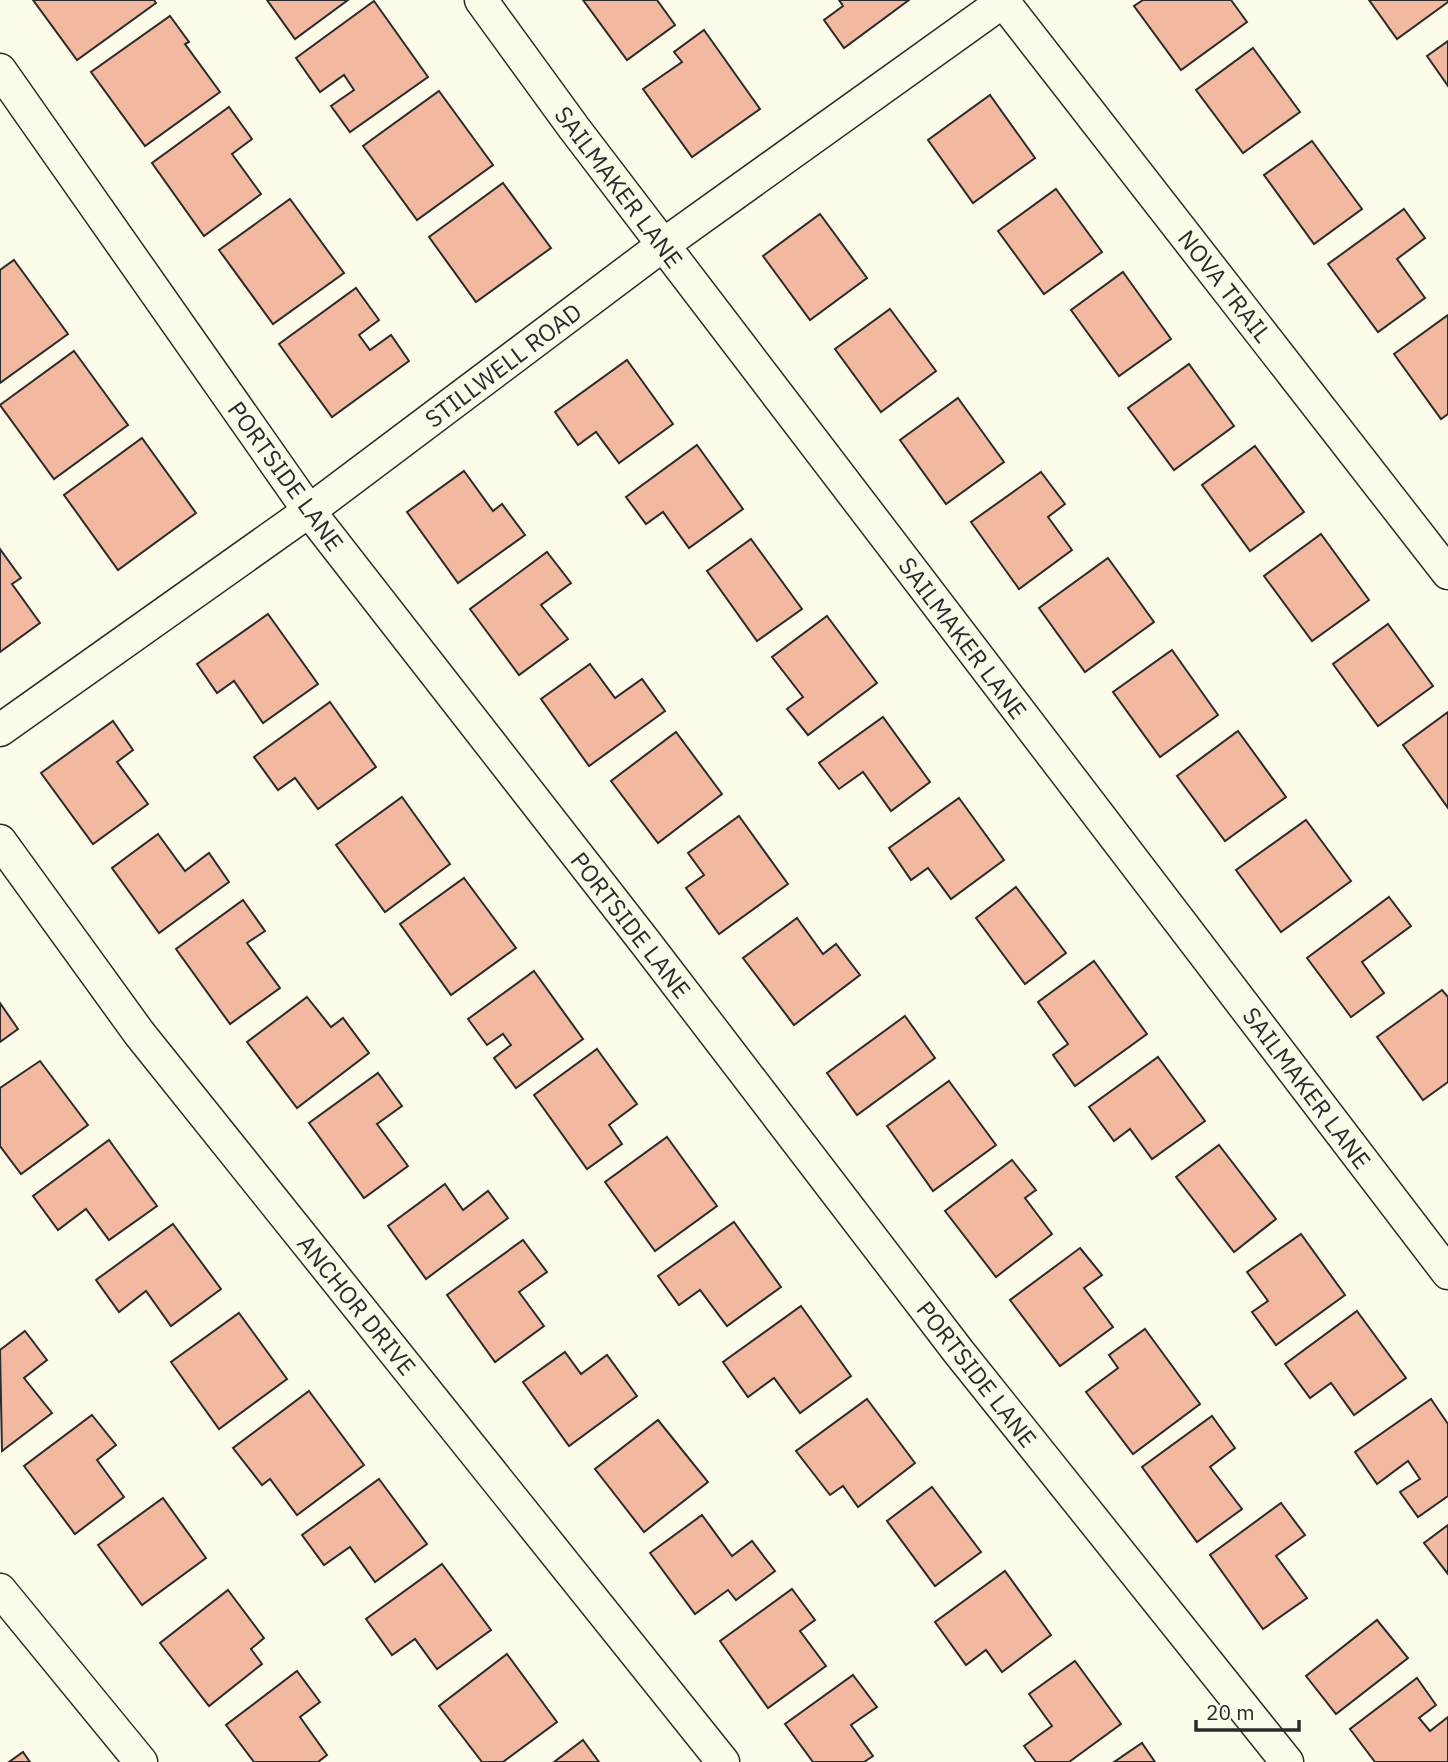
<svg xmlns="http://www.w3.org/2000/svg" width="1448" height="1762" font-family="'IBM Plex Sans',sans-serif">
	<rect width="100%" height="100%" fill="#fdfbea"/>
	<g fill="#f2b8a0" stroke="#2b2b2b" stroke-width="2">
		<polygon points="33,0 154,0 156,3 77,60"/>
		<polygon points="267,0 348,0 295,39"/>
		<polygon points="583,0 657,0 675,25 627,60"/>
		<polygon points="839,0 909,0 844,48 824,20 843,6"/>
		<polygon points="1143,0 1231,0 1247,22 1181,70 1134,6"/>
		<polygon points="1369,0 1448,0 1448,2 1397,39"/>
		<polygon points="374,1 428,77 350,132 331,106 354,90 344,75 320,92 296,58"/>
		<polygon points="170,16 189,42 185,44 220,92 145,146 91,72"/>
		<polygon points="704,30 760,109 692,157 643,89 682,62 674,52"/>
		<polygon points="1448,41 1448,86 1427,56"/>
		<polygon points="1253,48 1300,112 1243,153 1196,90"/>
		<polygon points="439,91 493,165 417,220 363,146"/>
		<polygon points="990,95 1035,158 973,203 928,140"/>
		<polygon points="229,107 252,139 232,154 261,194 204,236 152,163"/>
		<polygon points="1312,141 1362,209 1314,244 1264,175"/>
		<polygon points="503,183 551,248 476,302 429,237"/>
		<polygon points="1056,189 1102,252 1044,294 998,231"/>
		<polygon points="290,199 344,273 273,324 219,250"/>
		<polygon points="1404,209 1425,238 1397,259 1425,298 1378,332 1328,264"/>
		<polygon points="820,214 867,278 810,320 763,256"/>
		<polygon points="14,260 68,334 0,383 0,270"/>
		<polygon points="1123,272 1171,339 1119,376 1071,310"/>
		<polygon points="356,288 379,320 359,335 370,350 391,335 409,361 332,417 279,344"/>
		<polygon points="890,309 936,371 881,412 835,349"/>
		<polygon points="1448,315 1448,414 1441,419 1394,354"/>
		<polygon points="74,351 128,425 54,479 0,405"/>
		<polygon points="627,360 673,424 619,463 596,432 578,445 555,412"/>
		<polygon points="1189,364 1234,426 1174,470 1128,408"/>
		<polygon points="958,398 1004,462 946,504 900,440"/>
		<polygon points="142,438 196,513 118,570 64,495"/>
		<polygon points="697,445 743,509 689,548 663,512 646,524 626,497"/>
		<polygon points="1255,446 1304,512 1250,551 1202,485"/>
		<polygon points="464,471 493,511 502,504 525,535 458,583 407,512"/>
		<polygon points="1041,472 1065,504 1048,517 1072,550 1019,589 971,522"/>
		<polygon points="1321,534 1369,600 1312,641 1264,576"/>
		<polygon points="751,539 802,609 757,641 707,571"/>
		<polygon points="0,549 21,578 12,584 40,623 0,652"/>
		<polygon points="547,552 571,583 541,605 568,639 519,675 470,609"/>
		<polygon points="1108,558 1154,622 1085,672 1039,608"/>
		<polygon points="268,614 318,684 263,723 234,681 217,693 197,664"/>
		<polygon points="827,616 877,683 808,735 787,709 803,697 772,657"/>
		<polygon points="1388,624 1433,686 1378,726 1333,664"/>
		<polygon points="1172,650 1218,715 1160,757 1113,692"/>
		<polygon points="590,664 615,698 642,679 665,711 589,766 541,699"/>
		<polygon points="330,702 376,767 318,809 295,778 278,790 254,757"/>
		<polygon points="1448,712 1448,808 1403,745"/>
		<polygon points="883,717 930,782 891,811 863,772 839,789 819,763"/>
		<polygon points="113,721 133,750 117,762 148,804 93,844 41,773"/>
		<polygon points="1238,731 1286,797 1225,841 1177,776"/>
		<polygon points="676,732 722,794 658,843 611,781"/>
		<polygon points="402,797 450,864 385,912 336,845"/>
		<polygon points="959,798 1004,860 951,899 928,868 911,880 889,848"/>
		<polygon points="739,816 788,884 719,934 686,888 704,875 688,853"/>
		<polygon points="1306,820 1351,881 1281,932 1236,870"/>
		<polygon points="158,834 185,871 209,853 229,882 159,933 112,868"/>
		<polygon points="464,878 516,948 451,995 400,924"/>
		<polygon points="1016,887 1066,953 1025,984 976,918"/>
		<polygon points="1389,897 1411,926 1362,962 1384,993 1351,1017 1307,958"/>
		<polygon points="243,900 265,931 247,943 280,988 230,1024 176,949"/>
		<polygon points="797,918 823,954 836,944 860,975 794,1025 743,958"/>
		<polygon points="1094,961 1147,1034 1075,1086 1053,1055 1068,1044 1038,1002"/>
		<polygon points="534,971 583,1039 516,1088 494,1058 511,1045 503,1034 487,1045 468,1019"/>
		<polygon points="1442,990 1448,997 1448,1082 1423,1100 1377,1037"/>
		<polygon points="307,997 331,1027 343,1018 369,1053 297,1108 247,1042"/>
		<polygon points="0,1003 18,1029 0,1042"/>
		<polygon points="905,1016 935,1058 857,1115 827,1073"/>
		<polygon points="597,1049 637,1104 609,1125 622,1144 587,1169 534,1095"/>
		<polygon points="1158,1057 1205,1121 1152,1159 1130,1129 1114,1141 1089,1107"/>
		<polygon points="40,1061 88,1125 21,1174 0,1146 0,1088"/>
		<polygon points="378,1073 402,1106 377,1124 408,1166 364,1198 309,1123"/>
		<polygon points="949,1081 996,1145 933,1191 887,1126"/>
		<polygon points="667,1137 717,1206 655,1251 605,1182"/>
		<polygon points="109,1140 157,1206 109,1240 86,1209 58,1230 33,1196"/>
		<polygon points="1219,1145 1276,1219 1234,1252 1176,1177"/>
		<polygon points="1012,1160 1036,1190 1025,1198 1052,1234 996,1277 945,1211"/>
		<polygon points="445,1184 463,1210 488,1191 508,1218 426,1279 388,1226"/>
		<polygon points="734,1222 781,1287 727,1326 700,1290 679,1305 658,1276"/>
		<polygon points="173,1224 221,1289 171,1326 146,1291 119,1312 96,1280"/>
		<polygon points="1301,1234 1345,1295 1276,1345 1252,1312 1268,1301 1247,1272"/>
		<polygon points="523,1240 547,1272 519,1292 544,1326 495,1362 447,1295"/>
		<polygon points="1080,1248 1102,1275 1084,1288 1113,1327 1060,1366 1010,1300"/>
		<polygon points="801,1306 851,1376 800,1413 774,1378 748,1397 723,1362"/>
		<polygon points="1357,1311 1406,1378 1354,1415 1331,1383 1310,1398 1285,1364"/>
		<polygon points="239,1313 287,1379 219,1429 171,1362"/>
		<polygon points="1145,1329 1200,1404 1133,1454 1086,1392 1118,1368 1109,1355"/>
		<polygon points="25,1331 47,1360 24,1378 52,1413 2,1451 0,1350"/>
		<polygon points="565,1352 581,1374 607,1355 637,1396 569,1446 523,1382"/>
		<polygon points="309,1391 364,1465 297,1515 270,1479 262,1485 233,1448"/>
		<polygon points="867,1399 915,1463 858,1507 843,1486 830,1495 796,1451"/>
		<polygon points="1431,1399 1448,1424 1448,1496 1418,1517 1400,1492 1420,1479 1408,1461 1377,1484 1355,1452"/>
		<polygon points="92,1415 116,1445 97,1460 124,1497 75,1534 24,1466"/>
		<polygon points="1212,1416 1235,1448 1210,1467 1242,1509 1197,1542 1142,1467"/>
		<polygon points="658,1420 708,1482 644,1532 595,1469"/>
		<polygon points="379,1479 427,1544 375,1582 350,1547 324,1565 302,1535"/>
		<polygon points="932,1487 981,1552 935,1586 887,1521"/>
		<polygon points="163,1498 206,1558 142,1605 98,1545"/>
		<polygon points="1281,1503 1305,1535 1276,1556 1307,1598 1263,1629 1210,1555"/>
		<polygon points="702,1515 732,1556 752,1541 775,1571 736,1600 728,1590 695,1614 650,1553"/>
		<polygon points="1448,1525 1448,1574 1424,1543"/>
		<polygon points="442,1564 491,1630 437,1669 415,1639 392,1655 366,1619"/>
		<polygon points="1005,1571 1051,1635 1002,1672 986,1650 966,1665 935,1622"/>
		<polygon points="792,1589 815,1620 800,1631 826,1666 768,1708 720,1641"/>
		<polygon points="228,1590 264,1638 251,1649 262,1664 209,1706 160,1643"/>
		<polygon points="1377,1620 1408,1658 1336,1714 1306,1676"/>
		<polygon points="507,1654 557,1722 503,1762 482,1762 439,1706"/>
		<polygon points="1075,1661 1121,1724 1069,1762 1036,1762 1024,1746 1052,1726 1029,1694"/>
		<polygon points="297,1671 320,1702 300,1717 327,1755 318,1762 254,1762 226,1725"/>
		<polygon points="853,1675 877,1707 851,1725 873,1756 864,1762 813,1762 785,1724"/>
		<polygon points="1417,1678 1436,1705 1419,1718 1430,1731 1448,1717 1448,1762 1375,1762 1350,1729"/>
		<polygon points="583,1740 599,1762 554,1762"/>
		<polygon points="1142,1743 1155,1762 1114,1762"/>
		<polygon points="23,1752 30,1762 9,1762"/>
	</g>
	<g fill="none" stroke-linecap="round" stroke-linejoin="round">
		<defs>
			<g id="street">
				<polyline points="481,0 574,128 1448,1273"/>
				<polyline points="1002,0 1448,573"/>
				<polyline points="0,70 309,511 645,942 958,1351 1287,1762"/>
				<polyline points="0,730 309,511 663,245 1005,0"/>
				<polyline points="0,841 139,1033 723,1762"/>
				<polyline points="0,1590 141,1762"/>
			</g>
		</defs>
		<use href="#street" stroke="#2b2b2b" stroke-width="35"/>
		<use href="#street" stroke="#fdfbea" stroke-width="32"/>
	</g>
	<g text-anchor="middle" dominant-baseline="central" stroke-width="5" stroke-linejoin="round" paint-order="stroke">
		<g font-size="24" fill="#2b2b2b" stroke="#fdfbea">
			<text transform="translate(619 187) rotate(53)">SAILMAKER LANE</text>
			<text transform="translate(1225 286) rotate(52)">NOVA TRAIL</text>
			<text transform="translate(503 365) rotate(-37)">STILLWELL ROAD</text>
			<text transform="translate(286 476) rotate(54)">PORTSIDE LANE</text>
			<text transform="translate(963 638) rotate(53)">SAILMAKER LANE</text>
			<text transform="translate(631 925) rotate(52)">PORTSIDE LANE</text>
			<text transform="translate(1307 1088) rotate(53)">SAILMAKER LANE</text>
			<text transform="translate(357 1305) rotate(51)">ANCHOR DRIVE</text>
			<text transform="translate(977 1374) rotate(52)">PORTSIDE LANE</text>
		</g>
	</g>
	<path d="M1196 1720v10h103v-10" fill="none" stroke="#2b2b2b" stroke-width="3.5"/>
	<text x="1206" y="1720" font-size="21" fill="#2b2b2b" stroke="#fdfbea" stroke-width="5" paint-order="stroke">20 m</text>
</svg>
